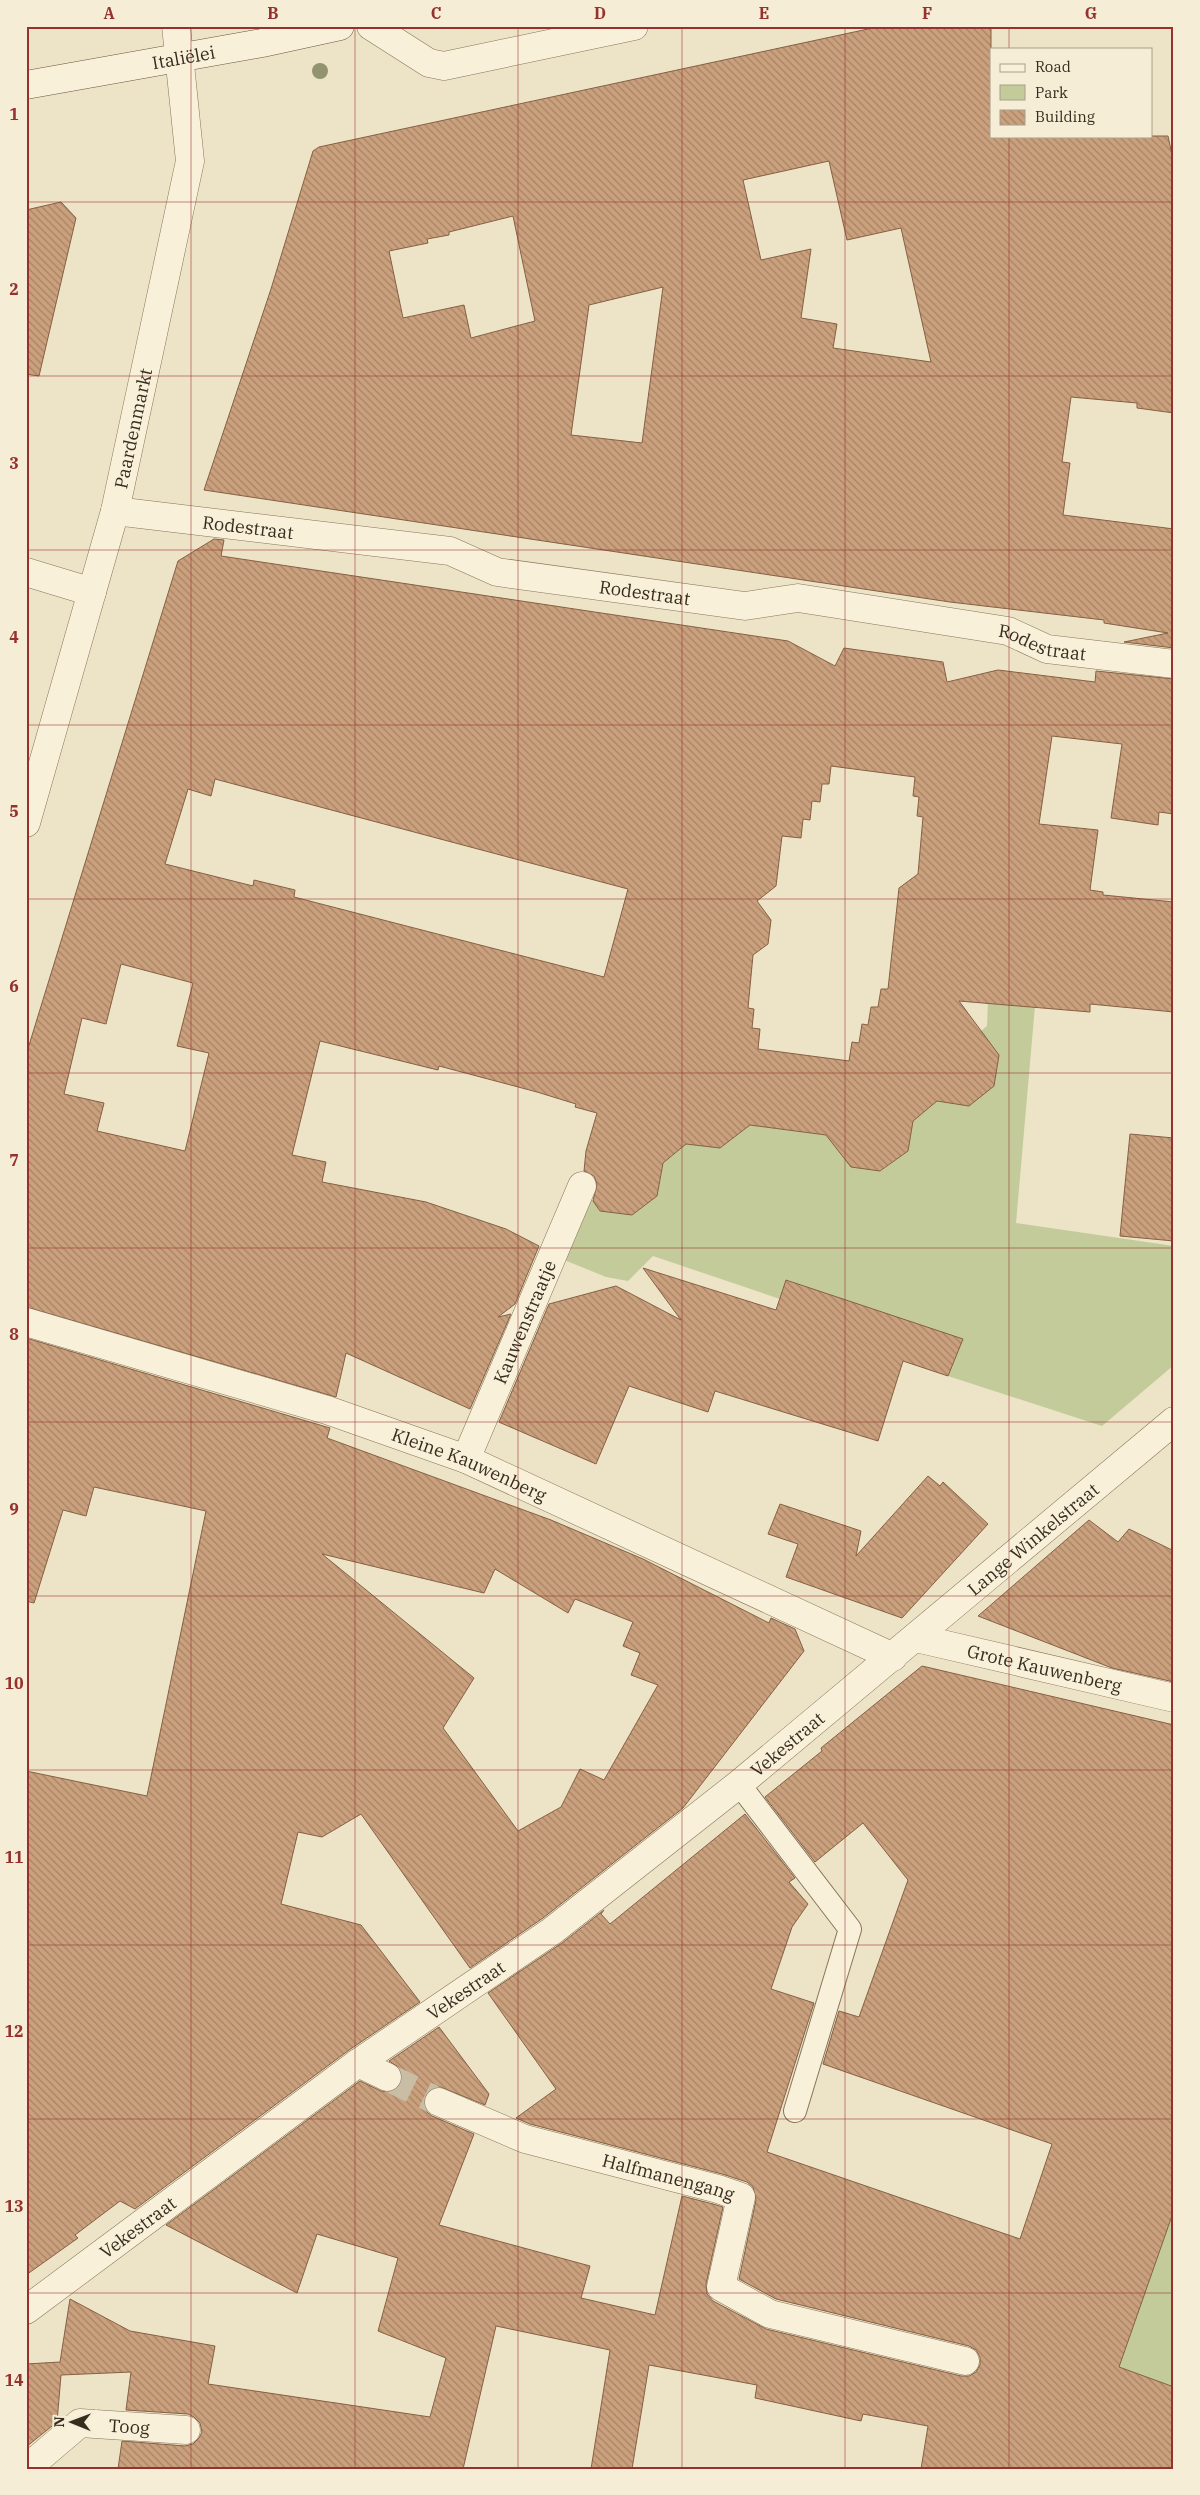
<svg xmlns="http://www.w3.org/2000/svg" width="1200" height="2495" font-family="'IBM Plex Serif',serif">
	<defs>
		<pattern id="building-back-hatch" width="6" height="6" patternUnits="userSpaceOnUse" patternTransform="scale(1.25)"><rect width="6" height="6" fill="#caa07d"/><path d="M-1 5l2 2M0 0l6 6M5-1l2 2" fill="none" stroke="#a58366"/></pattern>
	</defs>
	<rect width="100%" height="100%" fill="#ede3c6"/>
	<g fill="#c3cb9a">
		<polygon points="988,1002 1035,1006 1016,1223 1174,1246 1174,1365 1102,1426 948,1376 962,1339 787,1280 780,1299 653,1256 628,1281 606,1277 552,1255 582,1186 600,1211 632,1215 657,1196 663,1163 686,1144 720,1148 745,1129 746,1124 832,1136 851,1167 881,1171 908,1151 913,1121 937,1101 981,1031 987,1026"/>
		<polygon points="1174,2210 1174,2387 1119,2367"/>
	</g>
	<g fill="url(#building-back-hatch)" stroke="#866043" fill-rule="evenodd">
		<path d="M882,26H991V136H1168L1174,164V413L1137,408V403L1071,397L1062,462L1070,463L1063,515L1174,529V648L1124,642L1168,633L1104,623V620L950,602L204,490L271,289L313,151L319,147ZM829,161L847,240L901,228L931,362L833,348L837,324L801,318L811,249L761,260L743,180ZM513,216L535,321L471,338L464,305L403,318L389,251L428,243L427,239L449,235V232ZM663,287L642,443L571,435L589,305Z"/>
		<polygon points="61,202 76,218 39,376 26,374 26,210"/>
		<path d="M214,539L224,540L221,556L788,641L835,666L844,648L943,662L947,682L998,670L1095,682L1096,671L1174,679V814L1159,812L1158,825L1111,818L1122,744L1052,736L1039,824L1098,830L1090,890L1103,892V895L1174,902V1012L1090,1004V1012L959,1001L999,1055L994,1086L969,1106L937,1101L913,1121L908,1151L880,1171L851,1167L826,1135L750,1125L720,1148L686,1144L663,1163L657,1196L632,1215L600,1211L593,1201L597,1184L594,1176L584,1171L586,1151L597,1113L575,1107L576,1104L537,1092L439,1066L438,1070L320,1041L292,1155L326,1162L322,1182L426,1202L506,1229L539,1246L515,1304L498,1317L511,1314L470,1409L346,1353L336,1397L26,1307V1055L178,561ZM831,766L915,777L913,796L919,797L917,816L923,817L918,874L899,888L888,989H881L878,1007H871L868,1025L862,1024L859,1043L852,1042L849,1061L758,1049L760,1029L752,1028L754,1009L748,1008L753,955L768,944L771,920L757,901L776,886L782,836L801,838L803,819L810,820L812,801L820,802L822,784H829ZM215,779L628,889L604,977L294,897L295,890L254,880L253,886L165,864L188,789L211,796ZM121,964L193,983L177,1046L209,1053L185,1151L97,1131L104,1103L64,1094L82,1018L106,1024Z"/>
		<polygon points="1130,1134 1174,1138 1174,1241 1120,1236"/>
		<polygon points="643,1268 776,1310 786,1280 963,1339 948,1376 903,1361 878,1441 715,1391 708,1412 629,1386 596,1464 501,1423 499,1422 549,1304 616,1286 681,1320"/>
		<path d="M26,1338L330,1428L327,1438L551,1520L643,1559L769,1623L771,1618L795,1629L804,1651L683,1808L543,1918L470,1968L361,1814L322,1837L298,1832L281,1904L361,1925L420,2002L349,2050L135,2209L120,2201L75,2235L78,2238L26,2275V1771L147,1796L206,1511L94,1487L86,1516L63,1510L34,1603L26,1601ZM322,1554L484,1593L495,1569L568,1613L575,1599L633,1622L623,1646L640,1653L631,1675L658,1685L604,1780L580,1769L561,1807L518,1831L443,1728L474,1678Z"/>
		<polygon points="928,1476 940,1486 943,1482 988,1524 902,1618 786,1577 798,1544 768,1534 780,1504 861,1531 856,1556"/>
		<polygon points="1089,1520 1118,1542 1129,1529 1174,1551 1174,1682 1112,1668 978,1616"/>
		<polygon points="922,1666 1174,1725 1174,2210 1119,2367 1174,2387 1174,2469 921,2469 928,2426 863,2414 861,2421 755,2398 757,2385 649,2365 632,2469 591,2469 610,2350 496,2326 463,2469 118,2469 122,2441 185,2446 193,2444 199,2438 202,2432 200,2423 194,2417 188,2414 126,2410 131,2372 61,2375 57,2422 26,2447 26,2364 60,2362 70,2299 130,2331 215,2346 208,2384 430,2417 446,2358 378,2331 398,2258 317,2234 297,2293 166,2225 360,2081 381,2091 389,2092 396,2090 401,2083 402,2075 400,2068 389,2061 439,2027 489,2094 485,2105 438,2086 429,2090 425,2096 424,2104 427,2112 432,2116 474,2134 439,2225 590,2266 581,2298 655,2315 682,2196 713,2204 723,2207 706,2284 707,2294 713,2301 766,2329 961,2376 969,2376 976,2372 980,2365 980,2357 976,2350 969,2346 776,2299 739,2279 756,2200 753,2187 747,2182 722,2174 530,2124 516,2118 556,2089 488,1993 562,1943 604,1910 601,1914 610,1924 745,1814 795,1878 789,1882 808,1904 792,1927 771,1989 814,2003 767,2152 1020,2239 1052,2144 823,2064 839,2011 859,2017 908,1880 863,1823 815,1862 765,1797 822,1751 821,1748"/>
	</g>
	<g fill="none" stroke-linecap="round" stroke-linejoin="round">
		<polyline stroke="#c9bea5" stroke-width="28" stroke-dasharray="28 14" stroke-linecap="butt" points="387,2077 439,2102"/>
		<defs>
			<polyline id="service" points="739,1784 850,1929 795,2111"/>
			<g id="minor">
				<polyline points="371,26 429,63 444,66 634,26"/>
				<path id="s1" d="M115,511L450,551L497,572L745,606L798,598L1008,631L1047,649L1174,664"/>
				<polyline points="26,572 92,592"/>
				<path id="s2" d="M26,823L115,511L190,161L176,26"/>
				<path id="s3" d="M26,1322L327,1410L466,1459L893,1657"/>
				<path id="s4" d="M466,1459L582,1186"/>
				<path id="s5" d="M916,1638L1174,1698"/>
				<polyline points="358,2063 387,2077"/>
				<path id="s6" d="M439,2102L525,2139L718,2189L741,2197L721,2287L770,2314L965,2361"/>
				<path id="s7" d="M26,2310L358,2063L552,1931L739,1784L1174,1421"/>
				<path id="s8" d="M26,2465L39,2458L80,2423L186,2430"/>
			</g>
			<g id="secondary">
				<path id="s9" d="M26,85L262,43L340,26"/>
			</g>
		</defs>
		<use href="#service" stroke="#88755c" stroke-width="24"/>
		<use href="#minor" stroke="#88755c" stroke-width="29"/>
		<use href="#secondary" stroke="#6a563f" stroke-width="29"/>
		<use href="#service" stroke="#f8f0d9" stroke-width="22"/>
		<use href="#minor" stroke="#f8f0d9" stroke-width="28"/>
		<use href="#secondary" stroke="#f8f0d9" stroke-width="28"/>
		<polyline stroke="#382c1f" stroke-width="1" points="26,27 31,26"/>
	</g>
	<circle fill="#92946f" cx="320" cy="71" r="8"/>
	<path fill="none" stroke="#95312e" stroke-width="1" stroke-opacity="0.55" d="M191,26V2469M355,26V2469M518,26V2469M682,26V2469M845,26V2469M1009,26V49M1009,136V2469M26,202H1174M26,376H1174M26,550H1174M26,725H1174M26,899H1174M26,1073H1174M26,1248H1174M26,1422H1174M26,1596H1174M26,1770H1174M26,1945H1174M26,2119H1174M26,2293H1174"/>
	<g text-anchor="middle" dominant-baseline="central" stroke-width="4" stroke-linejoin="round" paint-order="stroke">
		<g font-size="18" fill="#382c1f" stroke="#f5edd5">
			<text stroke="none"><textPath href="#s9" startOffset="160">Italiëlei</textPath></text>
			<text stroke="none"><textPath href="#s2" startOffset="409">Paardenmarkt</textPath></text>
			<text stroke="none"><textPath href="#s1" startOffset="134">Rodestraat</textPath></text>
			<text stroke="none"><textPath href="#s1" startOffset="538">Rodestraat</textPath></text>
			<text stroke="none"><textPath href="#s1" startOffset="942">Rodestraat</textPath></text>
			<text stroke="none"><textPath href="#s4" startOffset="149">Kauwenstraatje</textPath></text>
			<text stroke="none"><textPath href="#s3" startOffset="466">Kleine Kauwenberg</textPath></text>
			<text stroke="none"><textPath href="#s7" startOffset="1269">Lange Winkelstraat</textPath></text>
			<text stroke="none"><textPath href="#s5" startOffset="132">Grote Kauwenberg</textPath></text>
			<text stroke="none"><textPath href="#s7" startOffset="949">Vekestraat</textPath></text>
			<text stroke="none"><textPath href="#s7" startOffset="544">Vekestraat</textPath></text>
			<text stroke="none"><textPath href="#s6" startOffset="242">Halfmanengang</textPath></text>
			<text stroke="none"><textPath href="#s7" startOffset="139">Vekestraat</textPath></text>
			<text stroke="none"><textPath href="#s8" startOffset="118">Toog</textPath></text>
		</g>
	</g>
	<rect width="1200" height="2495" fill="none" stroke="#f5edd5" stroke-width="55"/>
	<rect x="990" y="48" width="162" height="90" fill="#f5edd5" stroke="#a9a08c"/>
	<rect x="1000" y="64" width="25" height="8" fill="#f8f0d9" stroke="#a9a08c"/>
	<text x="1035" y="72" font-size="15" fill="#382c1f">Road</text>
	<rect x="1000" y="85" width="25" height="15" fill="#c3cb9a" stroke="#a9a08c"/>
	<text x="1035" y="98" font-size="15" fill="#382c1f">Park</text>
	<rect x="1000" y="110" width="25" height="15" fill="url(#building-back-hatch)" stroke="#a9a08c"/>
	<text x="1035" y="122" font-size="15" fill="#382c1f">Building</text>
	<g transform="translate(72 2422) rotate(271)" stroke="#f5edd5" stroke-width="4" paint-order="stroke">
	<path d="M0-4L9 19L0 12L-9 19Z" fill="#382c1f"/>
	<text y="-8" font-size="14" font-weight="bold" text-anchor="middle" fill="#382c1f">N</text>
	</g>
	<rect x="28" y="28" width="1144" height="2440" fill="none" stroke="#95312e" stroke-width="2"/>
	<g font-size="16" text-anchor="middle" font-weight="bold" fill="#95312e">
		<text x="109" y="19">A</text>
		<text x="273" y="19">B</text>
		<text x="436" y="19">C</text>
		<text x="600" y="19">D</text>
		<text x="764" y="19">E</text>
		<text x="927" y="19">F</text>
		<text x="1091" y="19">G</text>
		<text x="14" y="120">1</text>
		<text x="14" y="295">2</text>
		<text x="14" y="469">3</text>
		<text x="14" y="643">4</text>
		<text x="14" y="817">5</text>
		<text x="14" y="992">6</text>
		<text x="14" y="1166">7</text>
		<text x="14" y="1340">8</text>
		<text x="14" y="1515">9</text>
		<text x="14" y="1689">10</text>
		<text x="14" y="1863">11</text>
		<text x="14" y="2037">12</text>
		<text x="14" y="2212">13</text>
		<text x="14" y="2386">14</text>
	</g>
</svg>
